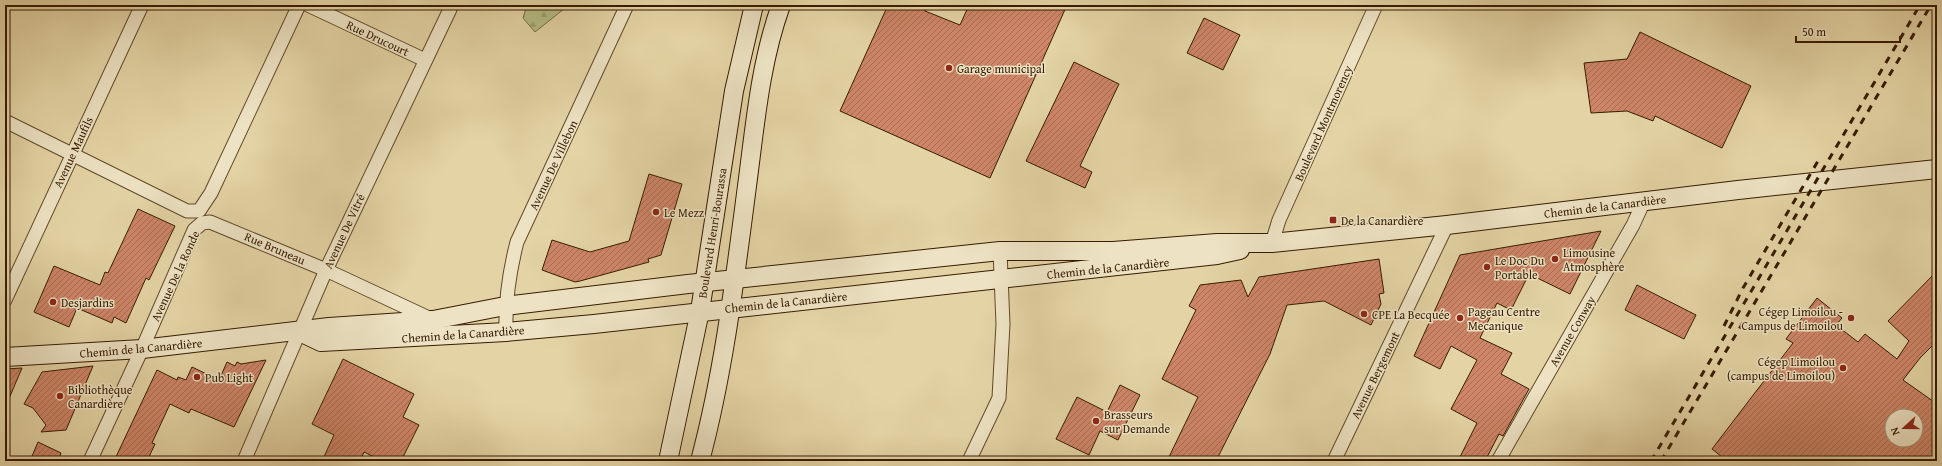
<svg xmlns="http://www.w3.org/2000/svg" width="1942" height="466" font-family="'Gentium Book Plus',serif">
	<defs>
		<pattern id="forest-firs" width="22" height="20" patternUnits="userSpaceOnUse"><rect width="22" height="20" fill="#b6bc85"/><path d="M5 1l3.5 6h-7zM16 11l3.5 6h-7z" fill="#9da171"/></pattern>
		<pattern id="building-hatch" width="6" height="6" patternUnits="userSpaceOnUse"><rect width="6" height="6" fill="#ce8568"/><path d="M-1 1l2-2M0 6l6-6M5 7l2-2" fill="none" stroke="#a86c53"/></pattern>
	</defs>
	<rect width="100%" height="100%" fill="#e4d4a5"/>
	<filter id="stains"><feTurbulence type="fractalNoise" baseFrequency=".005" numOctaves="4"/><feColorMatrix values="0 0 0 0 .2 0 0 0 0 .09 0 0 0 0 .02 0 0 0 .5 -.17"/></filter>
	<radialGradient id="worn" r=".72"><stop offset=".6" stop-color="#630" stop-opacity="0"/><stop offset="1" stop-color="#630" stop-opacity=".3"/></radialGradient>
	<polygon fill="url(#forest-firs)" stroke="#766c42" points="527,5 569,5 535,32 523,18"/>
	<g fill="url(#building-hatch)" stroke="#371b00" fill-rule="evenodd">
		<polygon points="888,5 927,5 925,11 960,25 969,5 1067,5 990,178 840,111"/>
		<polygon points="1204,18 1240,35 1223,70 1187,53"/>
		<polygon points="1640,32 1751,86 1722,148 1655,116 1653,121 1627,111 1591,113 1584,63 1627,59"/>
		<polygon points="1074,62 1119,84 1080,166 1092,172 1085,188 1026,161"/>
		<polygon points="649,174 682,184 661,255 648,259 649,262 580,281 575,282 542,270 552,240 590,252 629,241"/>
		<polygon points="138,209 175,226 149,280 146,278 126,323 114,317 112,323 77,308 69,327 34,312 54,266 100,285 105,272 108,273"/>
		<polygon points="1601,231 1570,294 1529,274 1511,310 1497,303 1480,338 1512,353 1501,374 1529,389 1503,436 1499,434 1485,461 1458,461 1477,423 1451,409 1477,360 1451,346 1440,369 1414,356 1460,255"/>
		<polygon points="1379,259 1384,293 1379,294 1381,304 1371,325 1324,301 1287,305 1270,354 1216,461 1167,461 1198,397 1162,379 1196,310 1189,306 1200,285 1241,280 1248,297 1259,277"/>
		<path d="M1937,271V341L1920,358L1903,380L1937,404V461H1727L1712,449L1793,343L1786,339L1817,298L1842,318L1836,325L1858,342L1865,334L1897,359L1909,341L1888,321ZM1892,416H1916V440H1892Z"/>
		<polygon points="1637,285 1696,315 1684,339 1625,310"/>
		<polygon points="343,359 414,394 403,417 419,425 401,461 382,461 364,452 360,461 322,461 334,435 312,424"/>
		<polygon points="266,360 234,427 191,409 189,413 170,404 152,443 155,444 147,461 114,461 157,370 177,380 178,377 186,380 192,367 219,380 227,362 235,366 237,362 241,364"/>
		<polygon points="93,366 66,430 41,432 46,425 33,408 24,404 42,372"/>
		<polygon points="22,368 5,408 5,369"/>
		<polygon points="1120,385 1140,395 1118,440 1100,431 1089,455 1056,439 1077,397 1107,412"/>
		<polygon points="38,442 61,453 58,461 30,461"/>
	</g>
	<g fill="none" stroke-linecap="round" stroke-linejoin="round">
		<defs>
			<g id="minor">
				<polyline points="308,5 425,60"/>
				<polyline points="5,121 187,211 199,211 211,193 299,5"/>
				<polyline points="1272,243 1279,220 1376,5"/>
				<polyline points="5,300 142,5"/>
				<path d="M506,332C505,300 509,273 517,242L627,5"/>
				<polyline points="90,461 142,349 194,230 202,223 210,222 326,270 431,319"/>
				<polyline points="244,461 326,270 452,5"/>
				<polyline points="969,461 999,398 1003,324 1000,251"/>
				<polyline points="1334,461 1447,225"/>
				<polyline points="1498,461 1633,225 1644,201"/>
			</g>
			<g id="secondary">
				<polyline points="300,332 321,342 506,332 594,324 1217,255 1240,250"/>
				<polyline points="5,357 142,349 329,327 433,320 505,306 688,284 1000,251 1113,251 1217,243 1272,243 1447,225 1738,190 1937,169"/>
				<polyline points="668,461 700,311 734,91 754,5"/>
				<path d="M700,461C724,371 735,278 747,186C755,126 760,63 781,5"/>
			</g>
		</defs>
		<use href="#minor" stroke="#624929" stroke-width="15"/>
		<use href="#secondary" stroke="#371b00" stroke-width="20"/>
		<use href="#minor" stroke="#ede3c4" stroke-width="13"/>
		<use href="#secondary" stroke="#ede3c4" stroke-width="18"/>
		<g stroke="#371b00" stroke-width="3" stroke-dasharray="7 7" stroke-linecap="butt">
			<polyline points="1724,326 1743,288 1821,156"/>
			<polyline points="1651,461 1920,5"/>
			<polyline points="1661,461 1931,5"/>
		</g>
	</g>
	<g fill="#8f2418" stroke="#ede3c4" stroke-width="1.5">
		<circle cx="949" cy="68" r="4"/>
		<circle cx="656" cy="212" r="4"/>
		<rect x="1329" y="216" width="8" height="8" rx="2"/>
		<circle cx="1555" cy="259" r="4"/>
		<circle cx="1487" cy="267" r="4"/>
		<circle cx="53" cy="302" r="4"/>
		<circle cx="1364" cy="314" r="4"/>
		<circle cx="1460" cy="318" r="4"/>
		<circle cx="1851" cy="318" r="4"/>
		<circle cx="1843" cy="368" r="4"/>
		<circle cx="197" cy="377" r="4"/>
		<circle cx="60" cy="396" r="4"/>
		<circle cx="1096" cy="421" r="4"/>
	</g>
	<g text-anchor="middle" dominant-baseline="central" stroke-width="3" stroke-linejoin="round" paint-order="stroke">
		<g font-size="12" fill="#371b00" stroke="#ede3c4">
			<text transform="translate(378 38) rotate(25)">Rue Drucourt</text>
			<text transform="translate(1323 123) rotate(-66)">Boulevard Montmorency</text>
			<text transform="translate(73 152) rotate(-65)">Avenue Maufils</text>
			<text transform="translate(553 165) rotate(-65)">Avenue De Villebon</text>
			<text transform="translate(1605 206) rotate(-7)">Chemin de la Canardière</text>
			<text transform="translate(344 231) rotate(-65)">Avenue De Vitré</text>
			<text transform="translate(712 233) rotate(-81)">Boulevard Henri-Bourassa</text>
			<text transform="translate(275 248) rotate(23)">Rue Bruneau</text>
			<text transform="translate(1108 268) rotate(-6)">Chemin de la Canardière</text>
			<text transform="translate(175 276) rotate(-65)">Avenue De la Ronde</text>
			<text transform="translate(786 302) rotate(-6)">Chemin de la Canardière</text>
			<text transform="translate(1572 331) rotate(-60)">Avenue Conway</text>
			<text transform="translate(463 334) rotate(-4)">Chemin de la Canardière</text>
			<text transform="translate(141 348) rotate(-5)">Chemin de la Canardière</text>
			<text transform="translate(1375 375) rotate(-64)">Avenue Bergemont</text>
		</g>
		<g font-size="12" fill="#371b00" stroke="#ede3c4" text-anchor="start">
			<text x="957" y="68">Garage municipal</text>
			<text x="664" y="212">Le Mezz</text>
			<text x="1341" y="220">De la Canardière</text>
			<text x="1563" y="252">Limousine<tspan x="1563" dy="14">Atmosphère</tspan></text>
			<text x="1495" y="260">Le Doc Du<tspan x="1495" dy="14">Portable</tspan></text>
			<text x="61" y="302">Desjardins</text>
			<text x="1468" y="311">Pageau Centre<tspan x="1468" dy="14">Mecanique</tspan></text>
			<text x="1843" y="311" text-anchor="end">Cégep Limoilou -<tspan x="1843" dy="14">Campus de Limoilou</tspan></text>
			<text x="1372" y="314">CPE La Becquée</text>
			<text x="1835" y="361" text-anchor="end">Cégep Limoilou<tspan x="1835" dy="14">(campus de Limoilou)</tspan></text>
			<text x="205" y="377">Pub Light</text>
			<text x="68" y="389">Bibliothèque<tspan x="68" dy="14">Canardière</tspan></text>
			<text x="1104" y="414">Brasseurs<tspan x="1104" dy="14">sur Demande</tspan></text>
		</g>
	</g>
	<rect width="1942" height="466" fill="none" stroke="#e4d4a5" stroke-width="20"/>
	<rect x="6" y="6" width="1930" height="454" fill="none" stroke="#371b00" stroke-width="2"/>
	<rect x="10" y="10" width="1922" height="446" fill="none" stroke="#371b00"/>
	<g transform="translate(1904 428) rotate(249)"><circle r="19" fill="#ede3c4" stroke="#a49376"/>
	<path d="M0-3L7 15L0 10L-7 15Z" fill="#8f2418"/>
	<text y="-6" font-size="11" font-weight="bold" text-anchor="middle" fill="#371b00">N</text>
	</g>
	<path d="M1796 36v6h104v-6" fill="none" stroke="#371b00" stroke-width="2"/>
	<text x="1802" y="36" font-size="12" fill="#371b00" stroke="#ede3c4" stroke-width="3" paint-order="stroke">50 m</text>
	<rect width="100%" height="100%" filter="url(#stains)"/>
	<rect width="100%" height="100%" fill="url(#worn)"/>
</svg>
